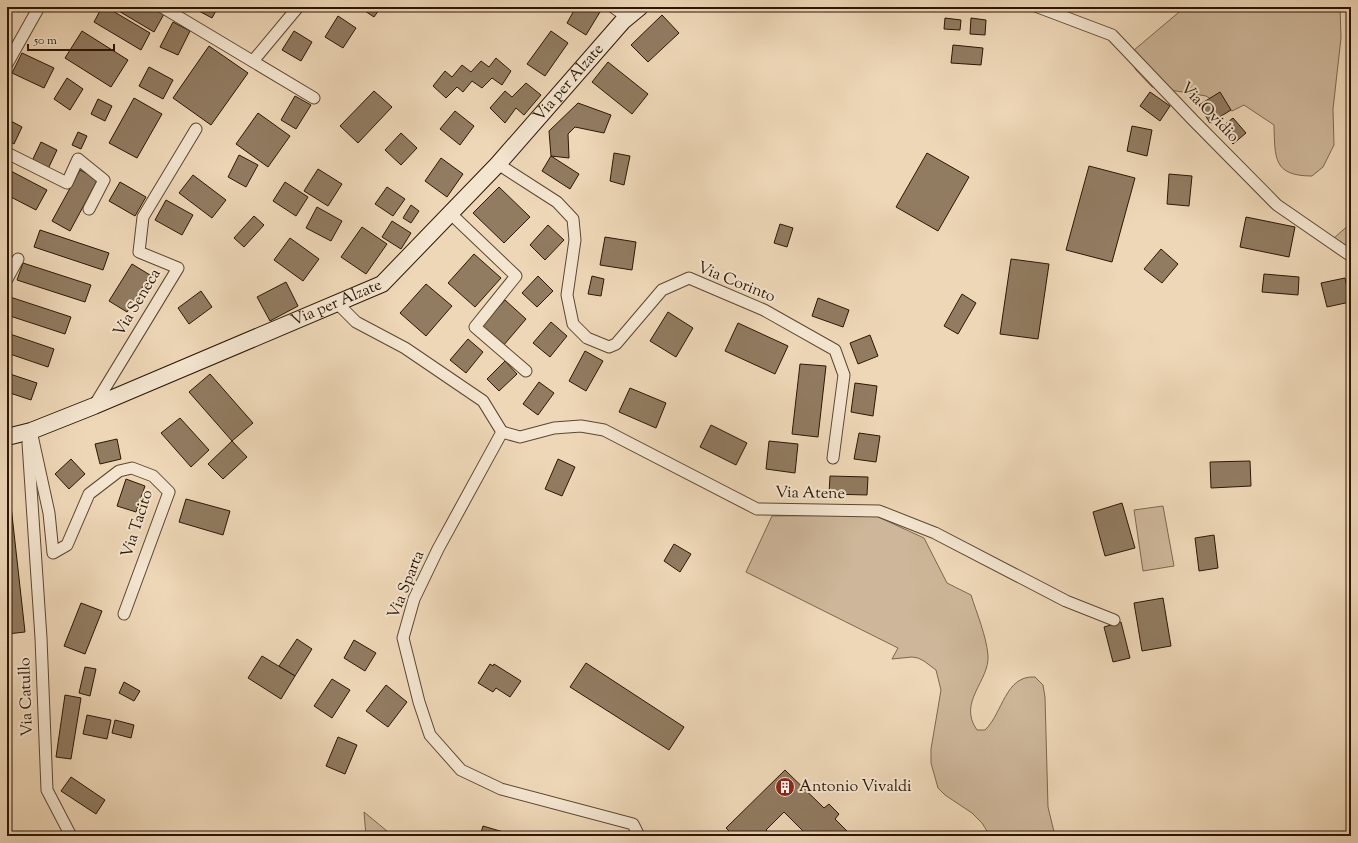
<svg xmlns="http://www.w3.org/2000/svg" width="1358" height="843" font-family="'Sorts Mill Goudy',serif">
	<rect width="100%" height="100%" fill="#eed7b7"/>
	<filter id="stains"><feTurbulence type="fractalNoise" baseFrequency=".005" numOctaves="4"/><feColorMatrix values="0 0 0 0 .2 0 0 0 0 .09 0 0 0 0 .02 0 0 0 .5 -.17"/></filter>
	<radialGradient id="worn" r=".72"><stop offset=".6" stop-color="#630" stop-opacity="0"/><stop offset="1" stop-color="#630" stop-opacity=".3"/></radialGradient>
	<g fill="#cdb699" stroke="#7c664e">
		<path d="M1185,7H1340L1341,38L1333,109L1334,145L1323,167L1312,176C1273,176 1275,158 1274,125L1244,105L1232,111L1206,96L1152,87L1136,70L1127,56Z"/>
		<polygon points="1351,223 1351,250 1334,238"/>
		<polygon points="1163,506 1174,566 1143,571 1134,510"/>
		<path d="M874,515L924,538L947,583L971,595C977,614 986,635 988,655C990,681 957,702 977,730H985C1003,713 1005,675 1035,677L1043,685L1045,697L1048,807L1055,836H990L982,823L972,813L945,795L938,788L931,763V749L941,690L936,670L924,661L918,658L912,657L892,659L898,648L746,572L772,516Z"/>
		<polygon points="364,812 393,836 366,836"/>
	</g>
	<g fill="#917b61" stroke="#2c1704">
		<polygon points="8,7 21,7 19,12"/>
		<polygon points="102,7 106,7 150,33 141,50 94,22"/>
		<polygon points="112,7 152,7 164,14 154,32"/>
		<polygon points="198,7 218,7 212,18 197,10"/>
		<polygon points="359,7 381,7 374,17"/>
		<polygon points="576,7 603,7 586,35 567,23"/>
		<polygon points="662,15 679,33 648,62 631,45"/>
		<polygon points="338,16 356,28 343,48 325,37"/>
		<polygon points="945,18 961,20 960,30 944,29"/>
		<polygon points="971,18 986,20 985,35 970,34"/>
		<polygon points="173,22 190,31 178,55 160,47"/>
		<polygon points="82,31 128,60 111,87 65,58"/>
		<polygon points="294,31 312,42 301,61 282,50"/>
		<polygon points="551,31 568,43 545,76 527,64"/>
		<polygon points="953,45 983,48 981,65 951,63"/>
		<polygon points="209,46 248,73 211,125 173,98"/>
		<polygon points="22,53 54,68 44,88 12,73"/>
		<polygon points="496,58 511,71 502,85 492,78 482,88 472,81 463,92 457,87 446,98 433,86 445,71 452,77 462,65 471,72 481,61 489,67"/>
		<polygon points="608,62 648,94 632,114 592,82"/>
		<polygon points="149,67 173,80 163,99 139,86"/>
		<polygon points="67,78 83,89 70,110 54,99"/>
		<polygon points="526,83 541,95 524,115 516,108 505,123 490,108 505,91 512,97"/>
		<polygon points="374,91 392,107 358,143 340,126"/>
		<polygon points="1150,92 1170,106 1160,121 1140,106"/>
		<polygon points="1220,92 1231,110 1210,123 1199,105"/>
		<polygon points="295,96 311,105 296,129 281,120"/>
		<polygon points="134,98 162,114 137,158 109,143"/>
		<polygon points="98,99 112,106 105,121 91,114"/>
		<polygon points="578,103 611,115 604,133 575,127 568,134 569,158 551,156 549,131"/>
		<polygon points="455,111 474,126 460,145 440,129"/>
		<polygon points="258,113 290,136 268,167 236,144"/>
		<polygon points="1233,118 1246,133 1233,144 1220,128"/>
		<polygon points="7,119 22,127 14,144 7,140"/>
		<polygon points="1132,126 1152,130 1147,156 1127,151"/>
		<polygon points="78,132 87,136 81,149 72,145"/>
		<polygon points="401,133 417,148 401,165 385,150"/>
		<polygon points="41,142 57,150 48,169 32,161"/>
		<polygon points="614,153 630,156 624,185 610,181"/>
		<polygon points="927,153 969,177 938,231 896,207"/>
		<polygon points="239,155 258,165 246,187 228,177"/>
		<polygon points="551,156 579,174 570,189 542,171"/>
		<polygon points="441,158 463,174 447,197 425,181"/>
		<polygon points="1089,166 1135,178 1112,262 1066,250"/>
		<polygon points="7,169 47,190 36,210 7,195"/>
		<polygon points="318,169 342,184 328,206 304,191"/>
		<polygon points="80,170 98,179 70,231 52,221"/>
		<polygon points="1169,174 1192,176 1189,206 1167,204"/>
		<polygon points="193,175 226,200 212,218 179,193"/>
		<polygon points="120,182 146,197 135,216 109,201"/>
		<polygon points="285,182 308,197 296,216 273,201"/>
		<polygon points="387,187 405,199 393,216 375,204"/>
		<polygon points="499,187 530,217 504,243 473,213"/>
		<polygon points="166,200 193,215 182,235 155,220"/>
		<polygon points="411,205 419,211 411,223 403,218"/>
		<polygon points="317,207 342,221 331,241 306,228"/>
		<polygon points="254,216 264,225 244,247 234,238"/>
		<polygon points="1246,217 1295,227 1289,257 1240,247"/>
		<polygon points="392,221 411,233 401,249 382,237"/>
		<polygon points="780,224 793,228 787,247 774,243"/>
		<polygon points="548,225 564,240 545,260 530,245"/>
		<polygon points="362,227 387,244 366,274 341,257"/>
		<polygon points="40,230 109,253 103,270 34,247"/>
		<polygon points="605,237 636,242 632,270 600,265"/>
		<polygon points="290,238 319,259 303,281 274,260"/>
		<polygon points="1161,249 1178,264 1162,283 1144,269"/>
		<polygon points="474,254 501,278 475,307 448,283"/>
		<polygon points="1011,259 1049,264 1038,339 1000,334"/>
		<polygon points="23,263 91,285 85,302 17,280"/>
		<polygon points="132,264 150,275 127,312 109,301"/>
		<polygon points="1264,274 1299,277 1298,295 1262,292"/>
		<polygon points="538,276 553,291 537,307 522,293"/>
		<polygon points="592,276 604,279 601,296 588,294"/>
		<polygon points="1345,278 1350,302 1327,307 1321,283"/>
		<polygon points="286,282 298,306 270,321 257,297"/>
		<polygon points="426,284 452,306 426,336 400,313"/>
		<polygon points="201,291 212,307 189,324 178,308"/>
		<polygon points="962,294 976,303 958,334 944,326"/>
		<polygon points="7,296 71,317 65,334 7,315"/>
		<polygon points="818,298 849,310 843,327 812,316"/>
		<polygon points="505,300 526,319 503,346 481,327"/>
		<polygon points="668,312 693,328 676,357 650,341"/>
		<polygon points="551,322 567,336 550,357 533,343"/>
		<polygon points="738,323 788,346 775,374 725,351"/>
		<polygon points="7,333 54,349 48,367 7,353"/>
		<polygon points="870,335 878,356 858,364 850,343"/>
		<polygon points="468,339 483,352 466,373 450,360"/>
		<polygon points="585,351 603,361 586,391 569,381"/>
		<polygon points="505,361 517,374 499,391 487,379"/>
		<polygon points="800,364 826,366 818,437 792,434"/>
		<polygon points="7,373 37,383 31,400 7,392"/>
		<polygon points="210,374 253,423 232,441 189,392"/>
		<polygon points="539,382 554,393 538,415 523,404"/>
		<polygon points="855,383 877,386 873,416 851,412"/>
		<polygon points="630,388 666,403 656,428 619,412"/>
		<polygon points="180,418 209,450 191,467 161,433"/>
		<polygon points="711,425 747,443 736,465 700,447"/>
		<polygon points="859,433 880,436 876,462 854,459"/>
		<polygon points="117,439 121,459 100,464 95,444"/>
		<polygon points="232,441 247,457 223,479 208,464"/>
		<polygon points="769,441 798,444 795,473 766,469"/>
		<polygon points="71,459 85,474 69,489 55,474"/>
		<polygon points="558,459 575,467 562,496 545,489"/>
		<polygon points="1250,461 1251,486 1211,488 1210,462"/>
		<polygon points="830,476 868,477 867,495 829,494"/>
		<polygon points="126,479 145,486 136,512 117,506"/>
		<polygon points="186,499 230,511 223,535 179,522"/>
		<polygon points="1122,503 1135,548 1105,556 1093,512"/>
		<polygon points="7,506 11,506 25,632 7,634"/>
		<polygon points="1214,535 1218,568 1199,571 1195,538"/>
		<polygon points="674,544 691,554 680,572 664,561"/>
		<polygon points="1163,598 1171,646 1142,651 1134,603"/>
		<polygon points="81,603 102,611 85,654 64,646"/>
		<polygon points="1121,622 1130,658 1113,662 1104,627"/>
		<polygon points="297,639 312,649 295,676 279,666"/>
		<polygon points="354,640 376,653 365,671 344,658"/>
		<polygon points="262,656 295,676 281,699 248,678"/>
		<polygon points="586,663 684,727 669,750 570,687"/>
		<polygon points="490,664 493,666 494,664 521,681 510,697 496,688 493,692 478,683"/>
		<polygon points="85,667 96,669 90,696 79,693"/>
		<polygon points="332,679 350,690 332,718 314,706"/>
		<polygon points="124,682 140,691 134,701 119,693"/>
		<polygon points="386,685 407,702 388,727 366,711"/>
		<polygon points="65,695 81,698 71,759 56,757"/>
		<polygon points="87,715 111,720 107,739 83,734"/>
		<polygon points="115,720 134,725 131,738 112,733"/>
		<polygon points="338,737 357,745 345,774 326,766"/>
		<polygon points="785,770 824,808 829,804 839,814 835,819 852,836 808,836 784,812 766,830 772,836 734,836 726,828"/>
		<polygon points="71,777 105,800 96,814 61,791"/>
		<polygon points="483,826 517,836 480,836"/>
	</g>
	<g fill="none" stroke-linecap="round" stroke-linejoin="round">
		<defs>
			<g id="street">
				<polyline points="162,7 314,98"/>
				<polyline points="613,7 627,17"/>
				<polyline points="1038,7 1112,35 1193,120 1277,205 1351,256"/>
				<polyline points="253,61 298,7"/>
				<polyline points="7,64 39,7"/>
				<polyline points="7,153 67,183 78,159 104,180 89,209"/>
				<polyline points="498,164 557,202 573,219 575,240 567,295 573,324 587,338 609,347 616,344 662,290 689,278 764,310 835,350 844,375 833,458"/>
				<polyline points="451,214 516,276 475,327 526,371"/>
				<polyline points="7,279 18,259"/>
				<polyline points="337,303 356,322 405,348 483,401 502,432 438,549 414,599 403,638 419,702 430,735 461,770 501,789 633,824 639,836"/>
				<polyline points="94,406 178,268 139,252 143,217 196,129"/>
				<polyline points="31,431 49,513 53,553 67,545 89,494 119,471 132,468 153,476 169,492 124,614"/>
				<polyline points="502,432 520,437 554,428 581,426 604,430 757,509 879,511 935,533 1066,601 1114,620"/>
				<polyline points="28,443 41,638 47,790 71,836"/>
			</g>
			<g id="secondary">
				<path id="s1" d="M7,437L31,431L94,406L382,284L498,164L623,21L640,7"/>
			</g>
		</defs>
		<use href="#street" stroke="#5c4731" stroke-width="13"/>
		<use href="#secondary" stroke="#2c1704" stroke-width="18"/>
		<use href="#street" stroke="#f4e5d0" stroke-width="11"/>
		<use href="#secondary" stroke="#f4e5d0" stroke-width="16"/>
	</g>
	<defs>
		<symbol id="building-disc" viewBox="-11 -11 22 22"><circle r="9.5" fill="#8f2418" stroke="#f4e5d0"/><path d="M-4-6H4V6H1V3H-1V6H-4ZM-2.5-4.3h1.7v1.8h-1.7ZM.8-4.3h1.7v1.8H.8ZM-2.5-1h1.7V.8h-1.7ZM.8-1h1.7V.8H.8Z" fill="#fff"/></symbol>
	</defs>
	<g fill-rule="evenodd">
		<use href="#building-disc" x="774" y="776" width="22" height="22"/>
	</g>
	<g text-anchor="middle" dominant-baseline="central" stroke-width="4" stroke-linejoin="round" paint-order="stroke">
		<g font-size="16" fill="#2c1704" stroke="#f4e5d0">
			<text stroke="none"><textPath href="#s1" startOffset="680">Via per Alzate</textPath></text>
			<text transform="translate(1209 113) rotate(46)">Via Ovidio</text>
			<text transform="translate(736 283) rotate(22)">Via Corinto</text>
			<text stroke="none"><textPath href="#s1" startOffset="356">Via per Alzate</textPath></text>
			<text transform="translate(138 303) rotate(-59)">Via Seneca</text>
			<text transform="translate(810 494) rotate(1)">Via Atene</text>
			<text transform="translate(138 524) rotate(-72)">Via Tacito</text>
			<text transform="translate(407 585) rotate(-68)">Via Sparta</text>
			<text transform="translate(27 697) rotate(-92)">Via Catullo</text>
		</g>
		<g font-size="16" fill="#2c1704" stroke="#f4e5d0" text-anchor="start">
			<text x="799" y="787">Antonio Vivaldi</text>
		</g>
	</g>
	<rect width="1358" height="843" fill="none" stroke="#eed7b7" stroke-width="24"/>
	<rect x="8" y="8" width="1342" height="827" fill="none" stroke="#2c1704" stroke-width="2"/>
	<rect x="12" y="12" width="1334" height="819" fill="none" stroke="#2c1704"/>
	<path d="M28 44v6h86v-6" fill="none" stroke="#2c1704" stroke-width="2"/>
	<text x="34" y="44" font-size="12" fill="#2c1704" stroke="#f4e5d0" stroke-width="3" paint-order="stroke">50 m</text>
	<rect width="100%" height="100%" filter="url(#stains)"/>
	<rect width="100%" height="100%" fill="url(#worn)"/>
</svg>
